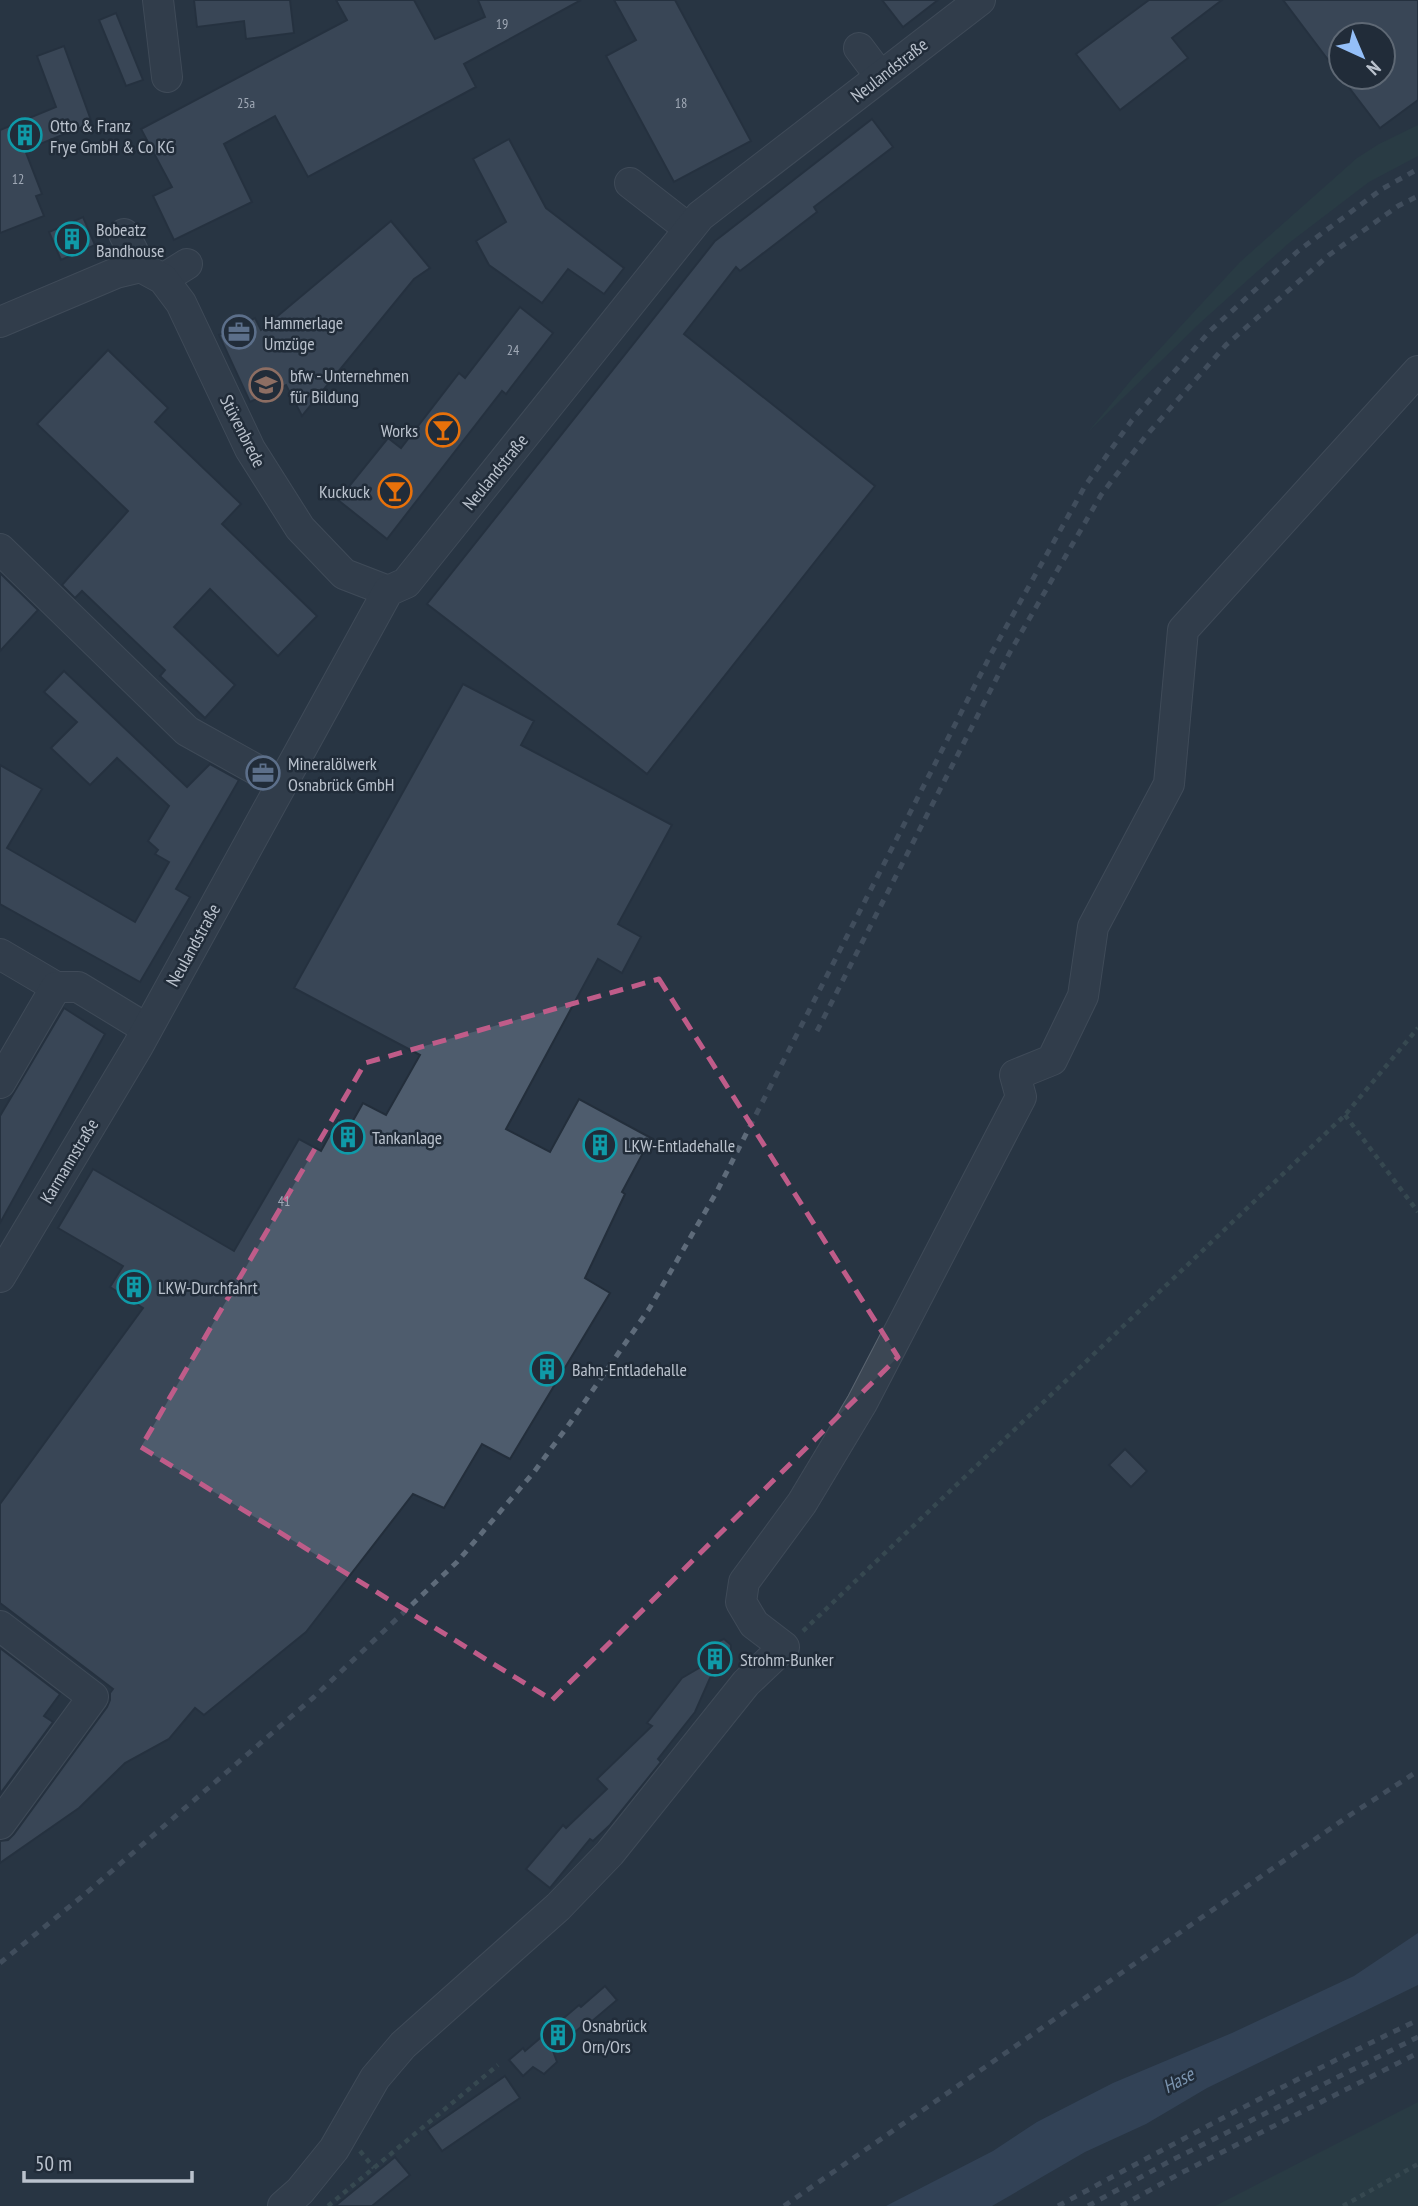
<svg xmlns="http://www.w3.org/2000/svg" width="1418" height="2206" font-family="'PT Sans Narrow',sans-serif">
	<rect width="100%" height="100%" fill="#283544"/>
	<g fill="#2a4345">
		<polygon points="1418,125 1418,156 1369,182 1289,243 1201,322 1088,432 1132,379 1240,262 1357,158 1379,144"/>
		<polygon points="1418,2102 1418,2206 1215,2206"/>
	</g>
	<polygon fill="#3e536d" points="1418,1933 1418,1985 1207,2088 1146,2124 1085,2152 992,2206 886,2206 993,2151 1037,2122 1113,2083 1232,2033 1354,1976"/>
	<g fill="#4e5c6d" stroke="#232e3b" stroke-width="2">
		<polygon points="194,0 290,0 294,33 246,39 244,21 197,27"/>
		<polygon points="336,0 414,0 435,39 485,17 478,0 581,0 464,64 476,87 308,177 275,116 224,144 252,202 174,240 153,196 172,187 141,129 347,20"/>
		<polygon points="614,0 675,0 751,141 674,182 606,56 636,40"/>
		<polygon points="882,0 938,0 903,27"/>
		<polygon points="1149,0 1222,0 1172,38 1188,58 1120,110 1076,54"/>
		<polygon points="1283,0 1418,0 1418,100 1380,128 1341,77 1383,77 1383,35 1341,35 1341,77"/>
		<polygon points="116,13 143,80 126,86 99,20"/>
		<polygon points="64,46 92,123 25,150 42,194 36,196 44,216 0,233 0,130 56,107 37,56"/>
		<polygon points="872,119 893,147 814,207 817,212 740,271 736,267 684,334 875,486 647,774 427,604 715,241"/>
		<polygon points="509,139 546,208 624,268 604,294 568,269 542,303 489,265 476,241 506,222 473,159"/>
		<polygon points="83,217 95,245 61,260 49,232"/>
		<polygon points="391,221 430,268 414,279 302,416 286,385 250,402 219,335 255,318 261,330"/>
		<polygon points="520,307 553,333 506,394 502,391 387,539 338,500 388,438 401,448 459,373 465,378"/>
		<polygon points="108,350 168,408 155,422 241,504 222,524 317,616 278,656 210,589 174,627 235,685 205,718 160,676 165,670 82,591 75,598 62,585 128,511 37,424"/>
		<polygon points="0,573 38,610 0,651"/>
		<polygon points="64,671 187,787 210,764 239,780 176,889 190,897 140,982 0,904 0,765 42,789 7,848 135,922 169,862 155,854 158,850 148,841 169,806 117,758 90,785 51,748 77,722 44,692"/>
		<polygon points="463,684 534,721 521,745 672,825 618,924 641,937 622,973 598,959 506,1129 550,1152 579,1099 651,1138 622,1192 625,1194 585,1278 610,1293 510,1459 482,1444 444,1508 413,1494 306,1632 204,1715 195,1708 169,1739 125,1763 79,1808 0,1863 0,1841 8,1840 14,1834 107,1707 110,1700 110,1693 113,1689 0,1603 0,1504 143,1308 110,1287 123,1266 58,1228 93,1169 234,1251 299,1139 321,1151 338,1120 350,1126 363,1103 386,1115 420,1055 294,988"/>
		<polygon points="64,1008 105,1034 0,1223 0,1116"/>
		<polygon points="1125,1449 1147,1471 1131,1487 1109,1465"/>
		<polygon points="724,1639 731,1645 730,1667 726,1673 710,1678 695,1712 658,1759 661,1762 610,1825 593,1841 590,1839 550,1888 526,1869 563,1825 566,1828 607,1789 597,1779 652,1726 647,1723 682,1678 699,1668 699,1657 704,1647"/>
		<polygon points="0,1648 60,1694 44,1716 53,1722 0,1794"/>
		<polygon points="605,1986 617,2000 591,2022 589,2020 553,2051 557,2062 544,2074 533,2067 523,2076 509,2060 523,2048 525,2051 579,2005 581,2007"/>
		<polygon points="505,2076 520,2098 442,2151 427,2130"/>
		<polygon points="395,2157 410,2175 372,2206 335,2206"/>
	</g>
	<g fill="none" stroke-linecap="round" stroke-linejoin="round">
		<defs>
			<g id="minor">
				<polyline points="158,0 167,77"/>
				<polyline points="859,48 880,76"/>
				<polyline points="630,183 689,229"/>
				<polyline points="124,234 141,267"/>
				<polyline points="163,279 187,264"/>
				<polyline points="0,322 116,273 141,267 163,279 181,303 250,449 300,528 344,574 388,591"/>
				<polyline points="0,549 187,731 282,784"/>
				<polyline points="0,954 56,987"/>
				<polyline points="0,1083 56,987 78,987 147,1029"/>
				<polyline points="0,1277 138,1046 388,591 406,583 700,216 980,0"/>
				<polyline points="0,1626 93,1697 0,1824"/>
				<polyline points="283,2206 300,2191 334,2149 375,2078 403,2045 558,1907 610,1853 746,1683 784,1647 754,1624 741,1602 744,1582 802,1503 862,1403 1021,1097 1015,1075 1052,1060 1083,996 1093,927 1169,784 1183,630 1418,371"/>
			</g>
		</defs>
		<use href="#minor" stroke="#5b6571" stroke-width="32"/>
		<g stroke="#486061" stroke-width="4.5" stroke-dasharray="5 5" stroke-linecap="butt">
			<polyline points="1345,1115 1418,1212"/>
			<polyline points="803,1631 1345,1115 1418,1028"/>
			<polyline points="360,2151 374,2168"/>
			<polyline points="328,2206 498,2065"/>
			<polyline points="1343,2206 1418,2164"/>
		</g>
		<use href="#minor" stroke="#3c4754" stroke-width="30"/>
		<g stroke="#5e6b7a" stroke-width="5" stroke-dasharray="7 7" stroke-linecap="butt">
			<polyline points="817,1031 1010,652 1101,495 1145,437 1226,345 1329,255 1398,206 1418,196"/>
			<polyline points="0,1963 85,1894 314,1697 457,1562 534,1472 570,1423 649,1309 716,1193 991,654 1085,486 1132,420 1210,331 1298,251 1382,189 1418,169"/>
			<polyline points="784,2206 1350,1815 1418,1771"/>
			<path d="M1058,2206C1177,2142 1296,2078 1418,2020"/>
			<polyline points="1088,2206 1172,2160 1418,2037"/>
			<polyline points="1121,2206 1181,2173 1418,2053"/>
		</g>
	</g>
	<path d="M0 0H1418V2206H0ZM659,979L898,1357L552,1700L141,1447L365,1063Z" fill="#283544" fill-opacity=".55" fill-rule="evenodd"/>
	<path fill="none" stroke="#bf5c89" stroke-width="5" stroke-dasharray="14 9" stroke-linejoin="round" d="M659,979L898,1357L552,1700L141,1447L365,1063Z"/>
	<defs>
		<symbol id="building-ring" viewBox="-11 -11 22 22"><circle r="9.5" fill="#212c39" stroke="#0f9aa8" stroke-width="1.5"/><path d="M-4-6H4V6H1V3H-1V6H-4ZM-2.5-4.3h1.7v1.8h-1.7ZM.8-4.3h1.7v1.8H.8ZM-2.5-1h1.7V.8h-1.7ZM.8-1h1.7V.8H.8Z" fill="#0f9aa8"/></symbol>
		<symbol id="office-ring" viewBox="-11 -11 22 22"><circle r="9.5" fill="#212c39" stroke="#5c6f8a" stroke-width="1.5"/><path d="M-6-3h4V-5.5h4V-3h4V5H-6ZM-1-4.5V-3h2v-1.5ZM-6 0V1H6V0Z" fill="#5c6f8a"/></symbol>
		<symbol id="school-ring" viewBox="-11 -11 22 22"><circle r="9.5" fill="#212c39" stroke="#8d6e63" stroke-width="1.5"/><path d="M0-5L7-2L0 1L-7-2ZM-4 1L0 2.5L4 1V4Q0 6-4 4Z" fill="#8d6e63"/></symbol>
		<symbol id="bar-ring" viewBox="-11 -11 22 22"><circle r="9.5" fill="#212c39" stroke="#e8710a" stroke-width="1.5"/><path d="M-6-5H6L.8 .8V4.5H3.5V6h-7V4.5H-.8V.8Z" fill="#e8710a"/></symbol>
	</defs>
	<g fill-rule="evenodd">
		<use href="#building-ring" x="6" y="116" width="38" height="38"/>
		<use href="#building-ring" x="53" y="220" width="38" height="38"/>
		<use href="#office-ring" x="220" y="313" width="38" height="38"/>
		<use href="#school-ring" x="247" y="366" width="38" height="38"/>
		<use href="#bar-ring" x="424" y="411" width="38" height="38"/>
		<use href="#bar-ring" x="376" y="472" width="38" height="38"/>
		<use href="#office-ring" x="244" y="754" width="38" height="38"/>
		<use href="#building-ring" x="329" y="1118" width="38" height="38"/>
		<use href="#building-ring" x="581" y="1126" width="38" height="38"/>
		<use href="#building-ring" x="115" y="1268" width="38" height="38"/>
		<use href="#building-ring" x="528" y="1350" width="38" height="38"/>
		<use href="#building-ring" x="696" y="1640" width="38" height="38"/>
		<use href="#building-ring" x="539" y="2016" width="38" height="38"/>
	</g>
	<g text-anchor="middle" dominant-baseline="central" stroke-width="5" stroke-linejoin="round" paint-order="stroke">
		<g font-size="14" fill="#9fa8b5">
			<text x="502" y="24">19</text>
			<text x="246" y="103">25a</text>
			<text x="681" y="103">18</text>
			<text x="18" y="179">12</text>
			<text x="513" y="350">24</text>
			<text x="284" y="1201">41</text>
		</g>
		<g font-size="18" fill="#bac2cd" stroke="#212c39">
			<text transform="translate(889 70) rotate(-38)">Neulandstraße</text>
			<text transform="translate(243 431) rotate(63)">Stüvenbrede</text>
			<text transform="translate(495 472) rotate(-51)">Neulandstraße</text>
			<text transform="translate(193 945) rotate(-61)">Neulandstraße</text>
			<text transform="translate(69 1161) rotate(-59)">Karmannstraße</text>
		</g>
		<g font-size="18" fill="#bac2cd" stroke="#212c39" text-anchor="start">
			<text x="50" y="125">Otto &amp; Franz<tspan x="50" dy="21">Frye GmbH &amp; Co KG</tspan></text>
			<text x="96" y="229">Bobeatz<tspan x="96" dy="21">Bandhouse</tspan></text>
			<text x="264" y="322">Hammerlage<tspan x="264" dy="21">Umzüge</tspan></text>
			<text x="290" y="375">bfw - Unternehmen<tspan x="290" dy="21">für Bildung</tspan></text>
			<text x="418" y="430" text-anchor="end">Works</text>
			<text x="370" y="491" text-anchor="end">Kuckuck</text>
			<text x="288" y="763">Mineralölwerk<tspan x="288" dy="21">Osnabrück GmbH</tspan></text>
			<text x="372" y="1137">Tankanlage</text>
			<text x="624" y="1145">LKW-Entladehalle</text>
			<text x="158" y="1287">LKW-Durchfahrt</text>
			<text x="572" y="1369">Bahn-Entladehalle</text>
			<text x="740" y="1659">Strohm-Bunker</text>
			<text x="582" y="2025">Osnabrück<tspan x="582" dy="21">Orn/Ors</tspan></text>
		</g>
		<g font-size="19" font-style="italic" fill="#7b94af" stroke="#212c39">
			<text transform="translate(1178 2080) rotate(-28)">Hase</text>
		</g>
	</g>
	<g transform="translate(1362 56) rotate(136)"><circle r="33" fill="#212c39" stroke="#5e6874" stroke-width="2"/>
	<path d="M0-5L12 26L0 18L-12 26Z" fill="#94bff8"/>
	<text y="-10" font-size="19" font-weight="bold" text-anchor="middle" fill="#bac2cd">N</text>
	</g>
	<path d="M24 2171v10h168v-10" fill="none" stroke="#bac2cd" stroke-width="3.5"/>
	<text x="35" y="2171" font-size="21" fill="#bac2cd" stroke="#212c39" stroke-width="5" paint-order="stroke">50 m</text>
</svg>
